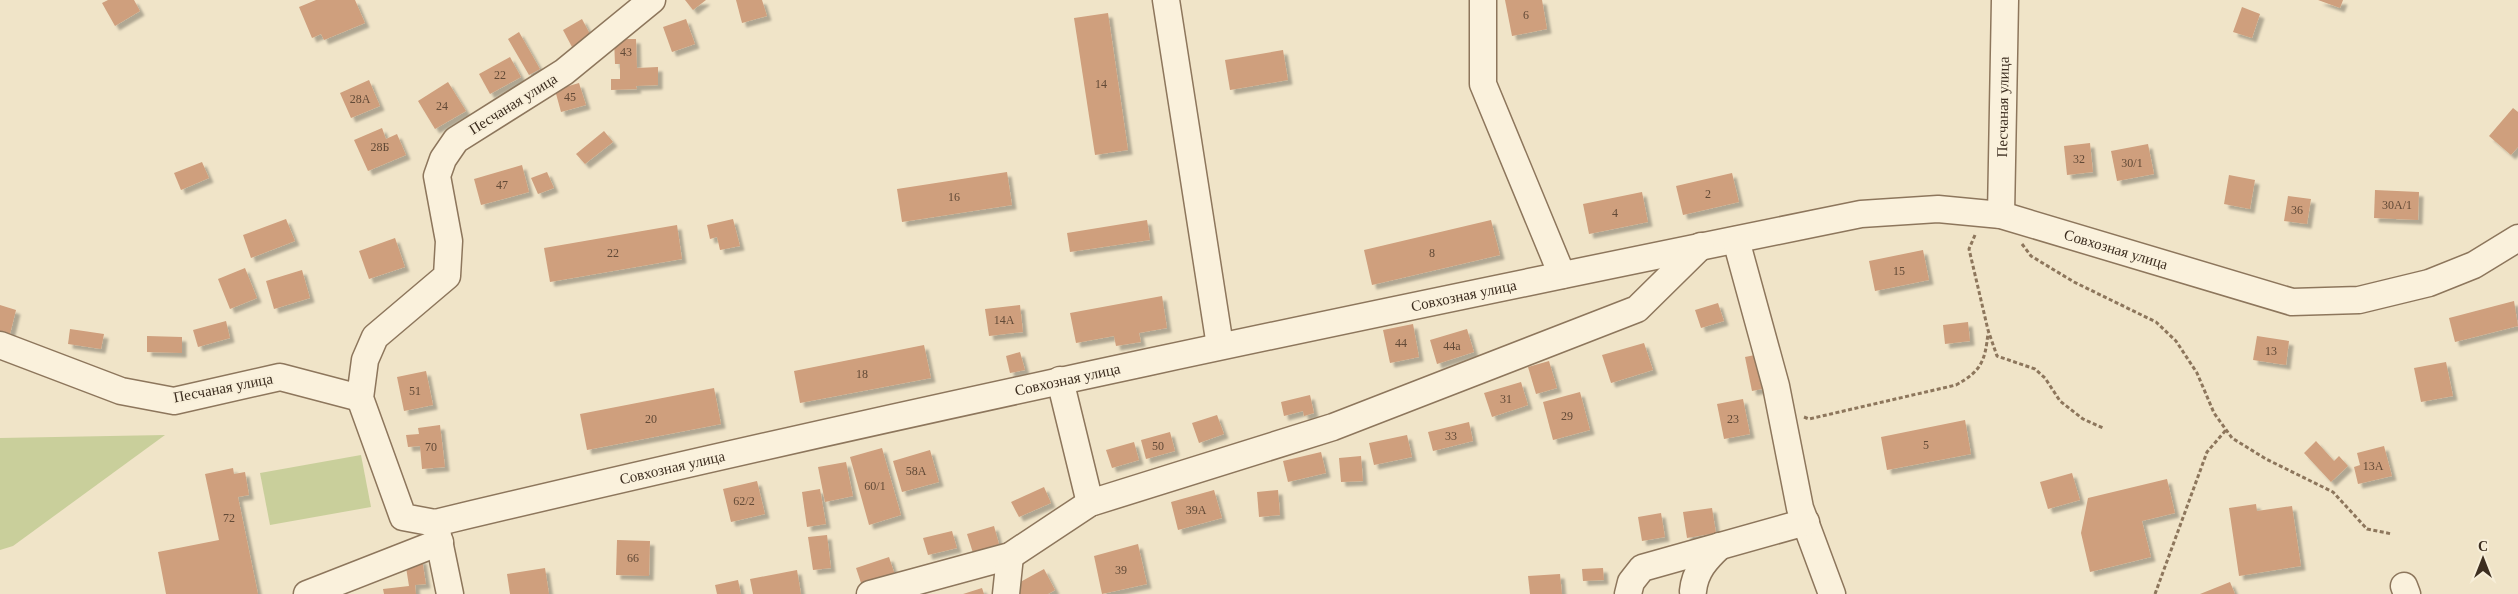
<svg xmlns="http://www.w3.org/2000/svg" width="2518" height="594" font-family="'Times New Roman',serif">
	<defs>
		<filter id="shadow"><feDropShadow dx="4.5" dy="4.5" stdDeviation="1" flood-color="#0004"/></filter>
	</defs>
	<rect width="100%" height="100%" fill="#f0e4c8"/>
	<g fill="#c9cf9b">
		<polygon points="165,435 13,546 0,550 0,438"/>
		<polygon points="361,455 371,507 270,525 260,473"/>
	</g>
	<g fill="#cf9f7d" filter="url(#shadow)">
		<polygon points="108,0 134,0 140,11 115,26 102,3"/>
		<polygon points="316,0 355,0 365,23 324,40 321,34 312,38 299,7"/>
		<polygon points="685,0 706,0 693,10"/>
		<polygon points="736,0 762,0 767,16 742,23"/>
		<polygon points="1505,0 1542,0 1547,29 1512,36"/>
		<polygon points="2318,0 2343,0 2340,8"/>
		<polygon points="2242,7 2260,14 2252,38 2233,32"/>
		<polygon points="1108,13 1128,150 1095,155 1074,18"/>
		<polygon points="582,19 591,36 572,47 563,30"/>
		<polygon points="686,19 695,44 672,52 663,27"/>
		<polygon points="519,32 540,69 529,75 508,39"/>
		<polygon points="614,39 636,39 637,68 658,67 658,85 636,86 637,89 611,90 611,79 620,79 620,64 615,64"/>
		<polygon points="1283,50 1288,80 1230,90 1225,60"/>
		<polygon points="510,57 521,77 490,94 479,74"/>
		<polygon points="369,80 380,106 351,118 340,93"/>
		<polygon points="448,82 466,111 435,129 418,101"/>
		<polygon points="579,83 586,105 561,112 555,90"/>
		<polygon points="2513,108 2518,112 2518,147 2511,155 2489,136"/>
		<polygon points="382,128 386,139 397,134 406,155 368,171 354,140"/>
		<polygon points="604,131 613,142 585,164 576,154"/>
		<polygon points="2090,143 2093,172 2067,175 2064,146"/>
		<polygon points="2148,144 2154,174 2117,181 2111,151"/>
		<polygon points="202,162 209,178 181,190 174,173"/>
		<polygon points="522,165 529,192 481,205 474,179"/>
		<polygon points="547,172 554,188 538,194 531,178"/>
		<polygon points="1007,172 1012,205 902,222 897,189"/>
		<polygon points="1732,173 1739,202 1683,215 1676,186"/>
		<polygon points="2229,175 2255,180 2250,209 2224,204"/>
		<polygon points="2375,190 2419,192 2418,220 2374,218"/>
		<polygon points="1642,192 1648,222 1589,234 1583,204"/>
		<polygon points="2288,196 2311,199 2307,224 2284,221"/>
		<polygon points="286,219 295,241 251,258 243,235"/>
		<polygon points="733,219 740,246 720,250 717,237 710,239 707,225"/>
		<polygon points="1147,220 1150,240 1070,252 1067,233"/>
		<polygon points="1491,220 1500,255 1372,285 1364,250"/>
		<polygon points="677,225 682,259 550,282 544,248"/>
		<polygon points="395,238 405,267 369,279 359,251"/>
		<polygon points="1923,250 1929,280 1875,291 1869,261"/>
		<polygon points="245,268 257,298 230,309 218,279"/>
		<polygon points="302,270 310,298 274,309 266,281"/>
		<polygon points="1162,296 1167,328 1139,333 1141,342 1116,346 1114,336 1076,343 1070,313"/>
		<polygon points="2514,301 2518,326 2455,342 2449,318"/>
		<polygon points="1718,303 1724,321 1701,328 1695,310"/>
		<polygon points="0,305 16,310 10,334 0,331"/>
		<polygon points="1020,305 1023,332 989,336 985,309"/>
		<polygon points="226,321 230,338 198,347 193,330"/>
		<polygon points="1968,322 1970,341 1945,344 1943,325"/>
		<polygon points="1413,324 1419,357 1390,363 1383,330"/>
		<polygon points="70,329 104,334 101,349 68,344"/>
		<polygon points="1467,329 1474,352 1437,364 1430,340"/>
		<polygon points="147,336 182,337 182,353 147,352"/>
		<polygon points="2257,336 2289,341 2286,365 2253,360"/>
		<polygon points="1644,343 1653,370 1611,383 1602,355"/>
		<polygon points="924,345 931,378 800,403 794,371"/>
		<polygon points="1020,352 1025,370 1010,373 1006,356"/>
		<polygon points="1755,355 1762,389 1752,391 1745,357"/>
		<polygon points="1549,361 1557,388 1536,394 1528,367"/>
		<polygon points="2446,362 2453,396 2421,402 2414,368"/>
		<polygon points="426,371 433,405 404,411 397,377"/>
		<polygon points="1521,382 1528,405 1492,417 1484,393"/>
		<polygon points="714,388 721,424 587,450 580,414"/>
		<polygon points="1580,392 1590,430 1553,440 1543,402"/>
		<polygon points="1310,395 1314,413 1304,416 1303,411 1284,416 1281,402"/>
		<polygon points="1743,399 1750,434 1724,439 1717,404"/>
		<polygon points="1217,415 1224,434 1199,443 1192,423"/>
		<polygon points="1965,420 1971,454 1887,470 1881,437"/>
		<polygon points="1469,422 1473,441 1433,451 1428,432"/>
		<polygon points="440,425 445,467 422,469 420,446 408,447 406,435 419,434 418,428"/>
		<polygon points="1170,432 1175,451 1146,459 1141,440"/>
		<polygon points="1407,435 1412,457 1374,465 1369,443"/>
		<polygon points="2316,441 2334,461 2339,456 2348,466 2331,482 2304,453"/>
		<polygon points="1134,442 1139,460 1112,468 1106,450"/>
		<polygon points="2384,446 2392,476 2358,484 2354,467 2360,465 2357,453"/>
		<polygon points="882,448 901,515 869,525 850,457"/>
		<polygon points="930,450 939,482 902,492 893,461"/>
		<polygon points="1321,452 1326,473 1288,482 1283,461"/>
		<polygon points="1361,456 1363,481 1341,482 1339,458"/>
		<polygon points="846,462 853,496 825,502 818,467"/>
		<polygon points="233,468 234,474 245,472 249,495 238,497 258,594 166,594 158,552 219,540 205,474"/>
		<polygon points="2072,473 2080,500 2048,509 2040,482"/>
		<polygon points="2167,479 2175,513 2142,521 2151,557 2090,572 2081,533 2088,498"/>
		<polygon points="757,481 765,514 731,522 723,489"/>
		<polygon points="1044,487 1051,503 1019,517 1011,502"/>
		<polygon points="820,489 826,524 807,527 802,492"/>
		<polygon points="1214,490 1222,518 1178,530 1171,502"/>
		<polygon points="1278,490 1280,515 1259,517 1257,492"/>
		<polygon points="2256,504 2257,511 2292,506 2301,566 2239,576 2229,508"/>
		<polygon points="1712,508 1716,533 1687,538 1683,512"/>
		<polygon points="1661,513 1665,537 1642,541 1638,517"/>
		<polygon points="994,526 999,544 973,553 967,534"/>
		<polygon points="952,531 957,548 928,555 923,538"/>
		<polygon points="827,535 831,568 813,570 808,537"/>
		<polygon points="617,540 650,541 649,576 616,575"/>
		<polygon points="1138,544 1147,584 1102,594 1094,556"/>
		<polygon points="889,557 895,575 862,586 856,568"/>
		<polygon points="422,559 426,584 415,585 416,594 384,594 383,589 409,586 405,561"/>
		<polygon points="545,568 549,594 510,594 507,574"/>
		<polygon points="1603,568 1604,580 1583,581 1582,569"/>
		<polygon points="1044,569 1055,590 1048,594 1018,594 1013,586"/>
		<polygon points="797,570 801,594 753,594 750,579"/>
		<polygon points="1560,574 1562,594 1530,594 1528,576"/>
		<polygon points="738,580 741,594 717,594 715,585"/>
		<polygon points="2230,582 2235,594 2200,594"/>
		<polygon points="982,588 984,594 963,594"/>
	</g>
	<g fill="none" stroke-linecap="round" stroke-linejoin="round">
		<defs>
			<g id="minor">
				<path id="s1" d="M652,0L564,72L456,140L443,159L437,176L449,241L447,276L375,337L365,360L360,398L403,517L435,523C908,410 1384,311 1861,214L1938,209L2001,215L2292,302L2359,300L2429,283L2474,265L2518,238"/>
				<polyline points="1166,0 1220,346"/>
				<polyline points="1483,0 1483,84 1562,275"/>
				<path id="s2" d="M2001,215L2005,0"/>
				<polyline points="1736,240 1776,386 1800,508 1832,594"/>
				<polyline points="0,345 121,391 174,401 280,377 360,398"/>
				<polyline points="1060,380 1090,503"/>
				<polyline points="436,526 450,594"/>
				<polyline points="2404,586 2407,594"/>
				<path d="M1693,591C1695,571 1706,559 1720,546"/>
				<polyline points="307,594 440,542"/>
				<polyline points="870,594 1010,556 1090,503 1333,427 1637,309 1701,246"/>
				<polyline points="1006,594 1010,556"/>
				<polyline points="1628,594 1631,582 1642,568 1806,522"/>
			</g>
		</defs>
		<use href="#minor" stroke="#8d765c" stroke-width="29"/>
		<g stroke="#8d765c" stroke-width="3" stroke-dasharray="4 2.5" stroke-linecap="butt">
			<polyline points="1975,235 1969,249 1988,330 1997,356 2035,369 2045,378 2060,401 2083,419 2103,428"/>
			<polyline points="2022,244 2031,256 2074,282 2156,322 2176,341 2197,373 2214,413 2232,438 2266,459 2333,492 2367,529 2392,534"/>
			<path d="M1804,417L1809,419L1956,385C1981,371 1985,362 1988,333"/>
			<polyline points="2155,594 2207,452 2226,430"/>
		</g>
		<use href="#minor" stroke="#faf1dc" stroke-width="26"/>
	</g>
	<g text-anchor="middle" dominant-baseline="central" stroke-width="4" stroke-linejoin="round" paint-order="stroke">
		<g font-size="12" fill="#624a37">
			<text x="1526" y="15">6</text>
			<text x="626" y="52">43</text>
			<text x="500" y="75">22</text>
			<text x="1101" y="84">14</text>
			<text x="570" y="97">45</text>
			<text x="360" y="99">28А</text>
			<text x="442" y="106">24</text>
			<text x="380" y="147">28Б</text>
			<text x="2079" y="159">32</text>
			<text x="2132" y="163">30/1</text>
			<text x="502" y="185">47</text>
			<text x="1708" y="194">2</text>
			<text x="954" y="197">16</text>
			<text x="2397" y="205">30А/1</text>
			<text x="2297" y="210">36</text>
			<text x="1615" y="213">4</text>
			<text x="613" y="253">22</text>
			<text x="1432" y="253">8</text>
			<text x="1899" y="271">15</text>
			<text x="1004" y="320">14А</text>
			<text x="1401" y="343">44</text>
			<text x="1452" y="346">44а</text>
			<text x="2271" y="351">13</text>
			<text x="862" y="374">18</text>
			<text x="415" y="391">51</text>
			<text x="1506" y="399">31</text>
			<text x="1567" y="416">29</text>
			<text x="651" y="419">20</text>
			<text x="1733" y="419">23</text>
			<text x="1451" y="436">33</text>
			<text x="1926" y="445">5</text>
			<text x="1158" y="446">50</text>
			<text x="431" y="447">70</text>
			<text x="2373" y="466">13А</text>
			<text x="916" y="471">58А</text>
			<text x="875" y="486">60/1</text>
			<text x="744" y="501">62/2</text>
			<text x="1196" y="510">39А</text>
			<text x="229" y="518">72</text>
			<text x="633" y="558">66</text>
			<text x="1121" y="570">39</text>
		</g>
		<g font-size="15" fill="#3d2e20" stroke="#f7eed8">
			<text transform="translate(513 104) rotate(-32)">Песчаная улица</text>
			<text stroke="none"><textPath href="#s2" startOffset="108">Песчаная улица</textPath></text>
			<text stroke="none"><textPath href="#s1" startOffset="2420">Совхозная улица</textPath></text>
			<text stroke="none"><textPath href="#s1" startOffset="1754">Совхозная улица</textPath></text>
			<text stroke="none"><textPath href="#s1" startOffset="1349">Совхозная улица</textPath></text>
			<text transform="translate(223 388) rotate(-11)">Песчаная улица</text>
			<text stroke="none"><textPath href="#s1" startOffset="944">Совхозная улица</textPath></text>
		</g>
	</g>
	<g transform="translate(2483 559)" stroke="#f7eed8" stroke-width="4" paint-order="stroke">
	<path d="M0-4L9 19L0 12L-9 19Z" fill="#3d2e20"/>
	<text y="-8" font-size="14" font-weight="bold" text-anchor="middle" fill="#3d2e20">С</text>
	</g>
</svg>
